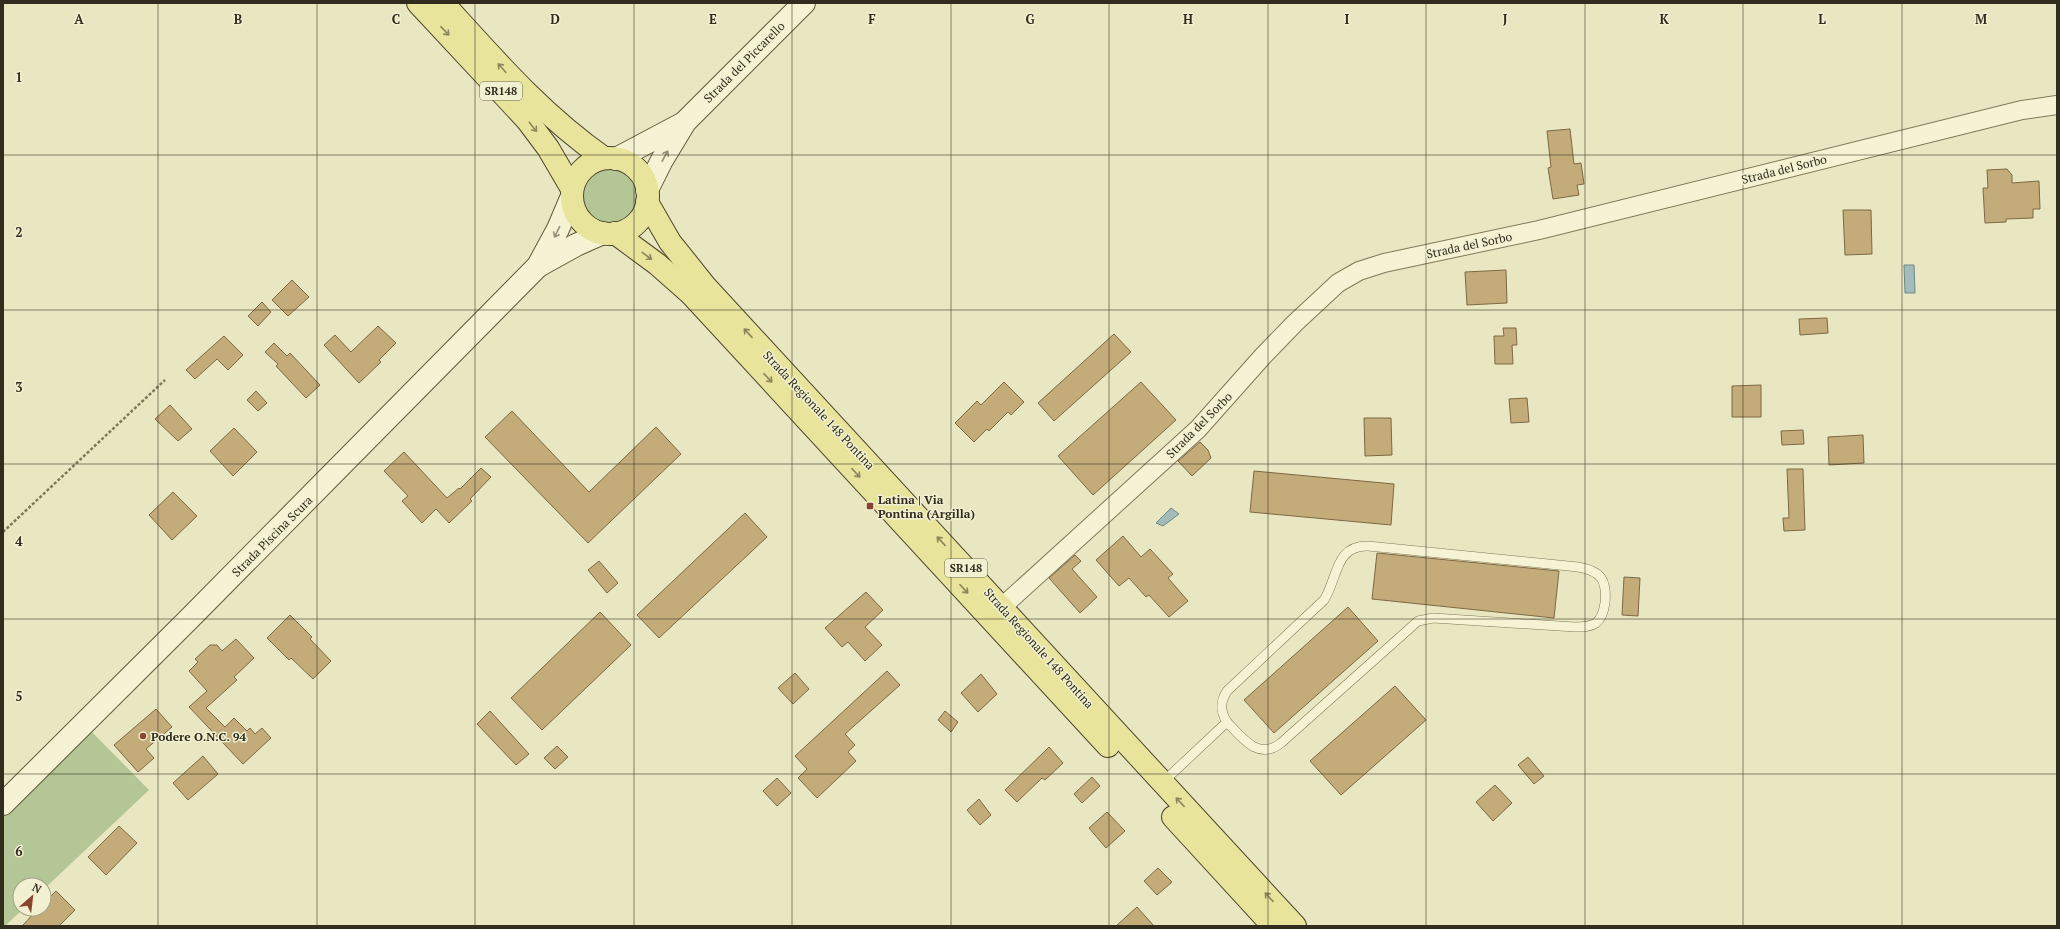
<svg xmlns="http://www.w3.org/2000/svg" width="2060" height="929" font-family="'PT Serif',serif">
	<rect width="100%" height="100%" fill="#e9e7c1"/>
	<g fill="#b4c596">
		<circle cx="609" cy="196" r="31"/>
		<polygon points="87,727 149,790 44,889 44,885 20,885 20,909 23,909 5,926 3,926 3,809"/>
	</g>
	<g fill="#a3bcba" stroke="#6b8888">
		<polygon points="1904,265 1914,265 1915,293 1905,293"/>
		<polygon points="1171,508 1179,514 1163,526 1156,523"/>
	</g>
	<g fill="#c3ab7a" stroke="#7d6843">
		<polygon points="1570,129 1574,164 1581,163 1584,184 1577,185 1579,195 1553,199 1548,168 1551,167 1547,131"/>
		<polygon points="2007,169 2012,175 2012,183 2039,181 2040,209 2033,209 2033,218 2006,219 2006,222 1985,223 1983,188 1988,188 1987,170"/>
		<polygon points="1843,210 1871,210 1872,254 1845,255"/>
		<polygon points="1506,270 1507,303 1467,305 1465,272"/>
		<polygon points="292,280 309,297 288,316 272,300"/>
		<polygon points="262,302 271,312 258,326 248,316"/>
		<polygon points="1827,318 1828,333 1800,335 1799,319"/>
		<polygon points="378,326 396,343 379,360 381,362 359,383 324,345 335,335 351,352"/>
		<polygon points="1503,328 1516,328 1517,345 1512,345 1513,364 1495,364 1494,336 1504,336"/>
		<polygon points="1114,334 1131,352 1054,421 1038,403"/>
		<polygon points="224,336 243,355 228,370 217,359 195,379 186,370"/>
		<polygon points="274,343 287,356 290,353 320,385 306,398 276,366 278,364 265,352"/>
		<polygon points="1004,382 1024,402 1011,415 1008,412 989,431 987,429 974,442 955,423 977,401 981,405"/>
		<polygon points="1141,382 1176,420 1093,495 1058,456"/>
		<polygon points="1761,385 1761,417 1732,417 1732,386"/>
		<polygon points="256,391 267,403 258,411 247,400"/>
		<polygon points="1527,398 1529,422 1511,423 1509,399"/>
		<polygon points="170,405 192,429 178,441 155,419"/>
		<polygon points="512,411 589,492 656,427 681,454 588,543 485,437"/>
		<polygon points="1364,418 1391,418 1392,455 1365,456"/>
		<polygon points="234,428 257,452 233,476 210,451"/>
		<polygon points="1803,430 1804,444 1782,445 1781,431"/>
		<polygon points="1863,435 1864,463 1829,465 1828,437"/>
		<polygon points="1200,442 1208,450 1211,458 1192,476 1178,461"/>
		<polygon points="404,452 447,498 459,488 460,489 481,468 491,477 470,499 472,501 449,523 436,509 422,523 402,501 408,496 384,471"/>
		<polygon points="1787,469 1803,469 1805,530 1784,531 1783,518 1789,518"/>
		<polygon points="1254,471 1394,484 1391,525 1250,512"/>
		<polygon points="173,492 197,516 172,540 149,515"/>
		<polygon points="745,513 767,537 659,638 637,615"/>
		<polygon points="1123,536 1141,557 1150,549 1173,574 1168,578 1188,601 1169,617 1149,595 1146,597 1129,578 1119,586 1096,560"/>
		<polygon points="1377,553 1559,571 1554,618 1372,599"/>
		<polygon points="1075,555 1081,561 1072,569 1097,597 1080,613 1049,578"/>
		<polygon points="599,561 618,583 607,593 588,570"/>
		<polygon points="1624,577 1640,578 1638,616 1622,615"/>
		<polygon points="866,592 883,610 865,627 882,645 865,661 848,642 842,647 825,628"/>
		<polygon points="1348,607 1378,641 1274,733 1244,700"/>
		<polygon points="600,612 631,645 542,730 511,698"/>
		<polygon points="290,615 312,637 310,639 331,661 313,679 291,658 289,660 267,638"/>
		<polygon points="236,639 254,658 234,677 237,680 206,708 225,727 234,718 247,731 250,728 255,734 262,728 271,738 243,764 189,707 207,691 189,671 198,662 195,659 210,645 217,645 222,651"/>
		<polygon points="887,671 900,685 845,734 855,745 848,752 856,761 817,798 798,778 807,769 795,756"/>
		<polygon points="795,673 809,689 793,704 778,688"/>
		<polygon points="981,674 997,694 978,712 961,693"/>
		<polygon points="1395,686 1426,720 1341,795 1310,761"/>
		<polygon points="156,709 172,727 146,749 154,758 138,772 114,745"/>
		<polygon points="490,711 529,754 516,765 477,724"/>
		<polygon points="945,711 958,722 951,732 938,720"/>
		<polygon points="557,746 568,757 555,769 544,758"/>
		<polygon points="1049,747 1063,763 1045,780 1042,778 1017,802 1005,790"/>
		<polygon points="203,756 218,774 188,800 173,783"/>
		<polygon points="1528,757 1544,776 1534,784 1518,765"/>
		<polygon points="1092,777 1100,786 1082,803 1074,794"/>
		<polygon points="777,778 791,793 777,806 763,791"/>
		<polygon points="1495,785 1512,803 1493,821 1476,802"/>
		<polygon points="979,799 991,815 980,825 967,810"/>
		<polygon points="1107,812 1125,831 1106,848 1089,828"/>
		<polygon points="119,826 137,843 106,875 88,857"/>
		<polygon points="1158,868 1172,882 1157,895 1144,881"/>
		<polygon points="56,891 75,910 59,926 22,926 38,909 44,909 44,903"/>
		<polygon points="1137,907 1154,926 1116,926"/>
	</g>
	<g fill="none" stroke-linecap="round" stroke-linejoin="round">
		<defs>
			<path id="lane" d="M1162,783L1227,722C1220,711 1220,702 1227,691L1324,600C1338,578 1335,545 1368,546L1578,567C1602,571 1607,581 1605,603C1604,610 1602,618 1596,623C1590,627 1583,627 1575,627L1433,618L1418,621L1281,743C1259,761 1242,738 1227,722"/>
			<polyline id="street" points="1002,607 1198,429 1263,356 1295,323 1338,283 1359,271 1384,263 1539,230 2022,110 2057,105"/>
			<g id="secondary">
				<polyline points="616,159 682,124"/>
				<polyline points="647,190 662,160 685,122 804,3"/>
				<polyline points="538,266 576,245 603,233"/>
				<polyline points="3,804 188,620 538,266 558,229 572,196"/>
			</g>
			<g id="primary">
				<polyline points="418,3 527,120 548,148 572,189"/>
				<path d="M443,3C495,60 541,114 604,158"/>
				<circle cx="610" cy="196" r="38"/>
				<polyline points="647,202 670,242 706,287 1295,926"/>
				<polyline points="615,233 657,264 691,294 1108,746"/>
				<polyline points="1173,817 1273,926"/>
			</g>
		</defs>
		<use href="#lane" stroke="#80785a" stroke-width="10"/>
		<use href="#street" stroke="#80785a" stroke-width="20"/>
		<use href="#secondary" stroke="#62593e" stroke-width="24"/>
		<use href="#primary" stroke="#4e452e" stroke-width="24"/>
		<polyline stroke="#80785a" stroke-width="2.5" stroke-dasharray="3 2" stroke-linecap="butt" points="3,532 165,380"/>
		<use href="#lane" stroke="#f5f3d3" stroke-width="9"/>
		<use href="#street" stroke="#f5f3d3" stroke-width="18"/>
		<use href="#secondary" stroke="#f5f3d3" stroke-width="22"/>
		<use href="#primary" stroke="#e9e49b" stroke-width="22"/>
	</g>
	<defs><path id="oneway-shaft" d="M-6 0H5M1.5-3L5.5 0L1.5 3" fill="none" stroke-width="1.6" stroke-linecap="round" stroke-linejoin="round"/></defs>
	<g stroke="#8d885c">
		<use href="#oneway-shaft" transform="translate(445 31) rotate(47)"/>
		<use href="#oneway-shaft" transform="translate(502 68) rotate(-132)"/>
		<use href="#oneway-shaft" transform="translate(533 127) rotate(51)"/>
		<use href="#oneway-shaft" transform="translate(647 256) rotate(37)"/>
		<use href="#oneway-shaft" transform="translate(748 333) rotate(-133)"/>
		<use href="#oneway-shaft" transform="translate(768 378) rotate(47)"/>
		<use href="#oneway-shaft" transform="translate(856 473) rotate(47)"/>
		<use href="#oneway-shaft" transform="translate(941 541) rotate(-133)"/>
		<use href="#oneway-shaft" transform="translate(964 589) rotate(47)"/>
		<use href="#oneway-shaft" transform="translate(1180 802) rotate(-133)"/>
		<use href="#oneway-shaft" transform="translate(1269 897) rotate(-133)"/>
	</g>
	<g stroke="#939078">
		<use href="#oneway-shaft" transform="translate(665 156) rotate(-61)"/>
		<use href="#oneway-shaft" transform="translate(557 232) rotate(116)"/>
	</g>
	<path fill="none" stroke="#312c1d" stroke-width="1" stroke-opacity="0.55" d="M158,3V926M317,3V926M475,3V926M634,3V926M792,3V926M951,3V926M1109,3V926M1268,3V926M1426,3V926M1585,3V926M1743,3V926M1902,3V926M3,155H2057M3,310H2057M3,464H2057M3,619H2057M3,774H2057"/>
	<g fill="#894530" stroke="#f1f0d0" stroke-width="1.5">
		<rect x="866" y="502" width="8" height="8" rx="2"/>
		<circle cx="143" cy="736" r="4"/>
	</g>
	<g text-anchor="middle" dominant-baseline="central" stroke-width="3" stroke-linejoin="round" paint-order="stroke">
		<g fill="#f1f0d0" stroke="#6b6753" stroke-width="1">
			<rect x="480" y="82" width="42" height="18" rx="3"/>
			<rect x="945" y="559" width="42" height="18" rx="3"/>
		</g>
		<g font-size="11" font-weight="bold" fill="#312c1d">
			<text x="501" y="91">SR148</text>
			<text x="966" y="568">SR148</text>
		</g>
		<g font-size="12" fill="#312c1d" stroke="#f1f0d0">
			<text transform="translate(744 62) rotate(-45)">Strada del Piccarello</text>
			<text transform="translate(1784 169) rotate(-14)">Strada del Sorbo</text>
			<text transform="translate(1469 245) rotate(-12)">Strada del Sorbo</text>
			<text transform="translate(819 410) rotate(47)">Strada Regionale 148 Pontina</text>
			<text transform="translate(1199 425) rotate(-45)">Strada del Sorbo</text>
			<text transform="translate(272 536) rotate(-45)">Strada Piscina Scura</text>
			<text transform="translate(1039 648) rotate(48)">Strada Regionale 148 Pontina</text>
		</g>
		<g font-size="12" font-weight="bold" fill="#312c1d" stroke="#f1f0d0" text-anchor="start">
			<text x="878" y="499">Latina | Via<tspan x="878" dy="14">Pontina (Argilla)</tspan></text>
			<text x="151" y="736">Podere O.N.C. 94</text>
		</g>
	</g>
	<g font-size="13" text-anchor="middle" font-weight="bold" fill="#312c1d" stroke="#f1f0d0" stroke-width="3" stroke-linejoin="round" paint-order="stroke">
		<text x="79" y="24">A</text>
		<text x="238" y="24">B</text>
		<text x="396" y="24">C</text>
		<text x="555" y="24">D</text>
		<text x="713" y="24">E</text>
		<text x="872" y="24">F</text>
		<text x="1030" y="24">G</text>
		<text x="1188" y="24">H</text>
		<text x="1347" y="24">I</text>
		<text x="1505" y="24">J</text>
		<text x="1664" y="24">K</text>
		<text x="1822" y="24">L</text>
		<text x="1981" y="24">M</text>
		<text x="19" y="82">1</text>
		<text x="19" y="237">2</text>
		<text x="19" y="392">3</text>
		<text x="19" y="546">4</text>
		<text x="19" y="701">5</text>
		<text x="19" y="856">6</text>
	</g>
	<rect width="2060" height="929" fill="none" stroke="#312c1d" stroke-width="8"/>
	<g transform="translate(32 897) rotate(28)"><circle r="19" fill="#f1f0d0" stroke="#a4a288"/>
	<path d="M0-3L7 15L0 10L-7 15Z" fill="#894530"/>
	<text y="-6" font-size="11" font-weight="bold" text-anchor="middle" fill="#312c1d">N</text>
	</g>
</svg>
